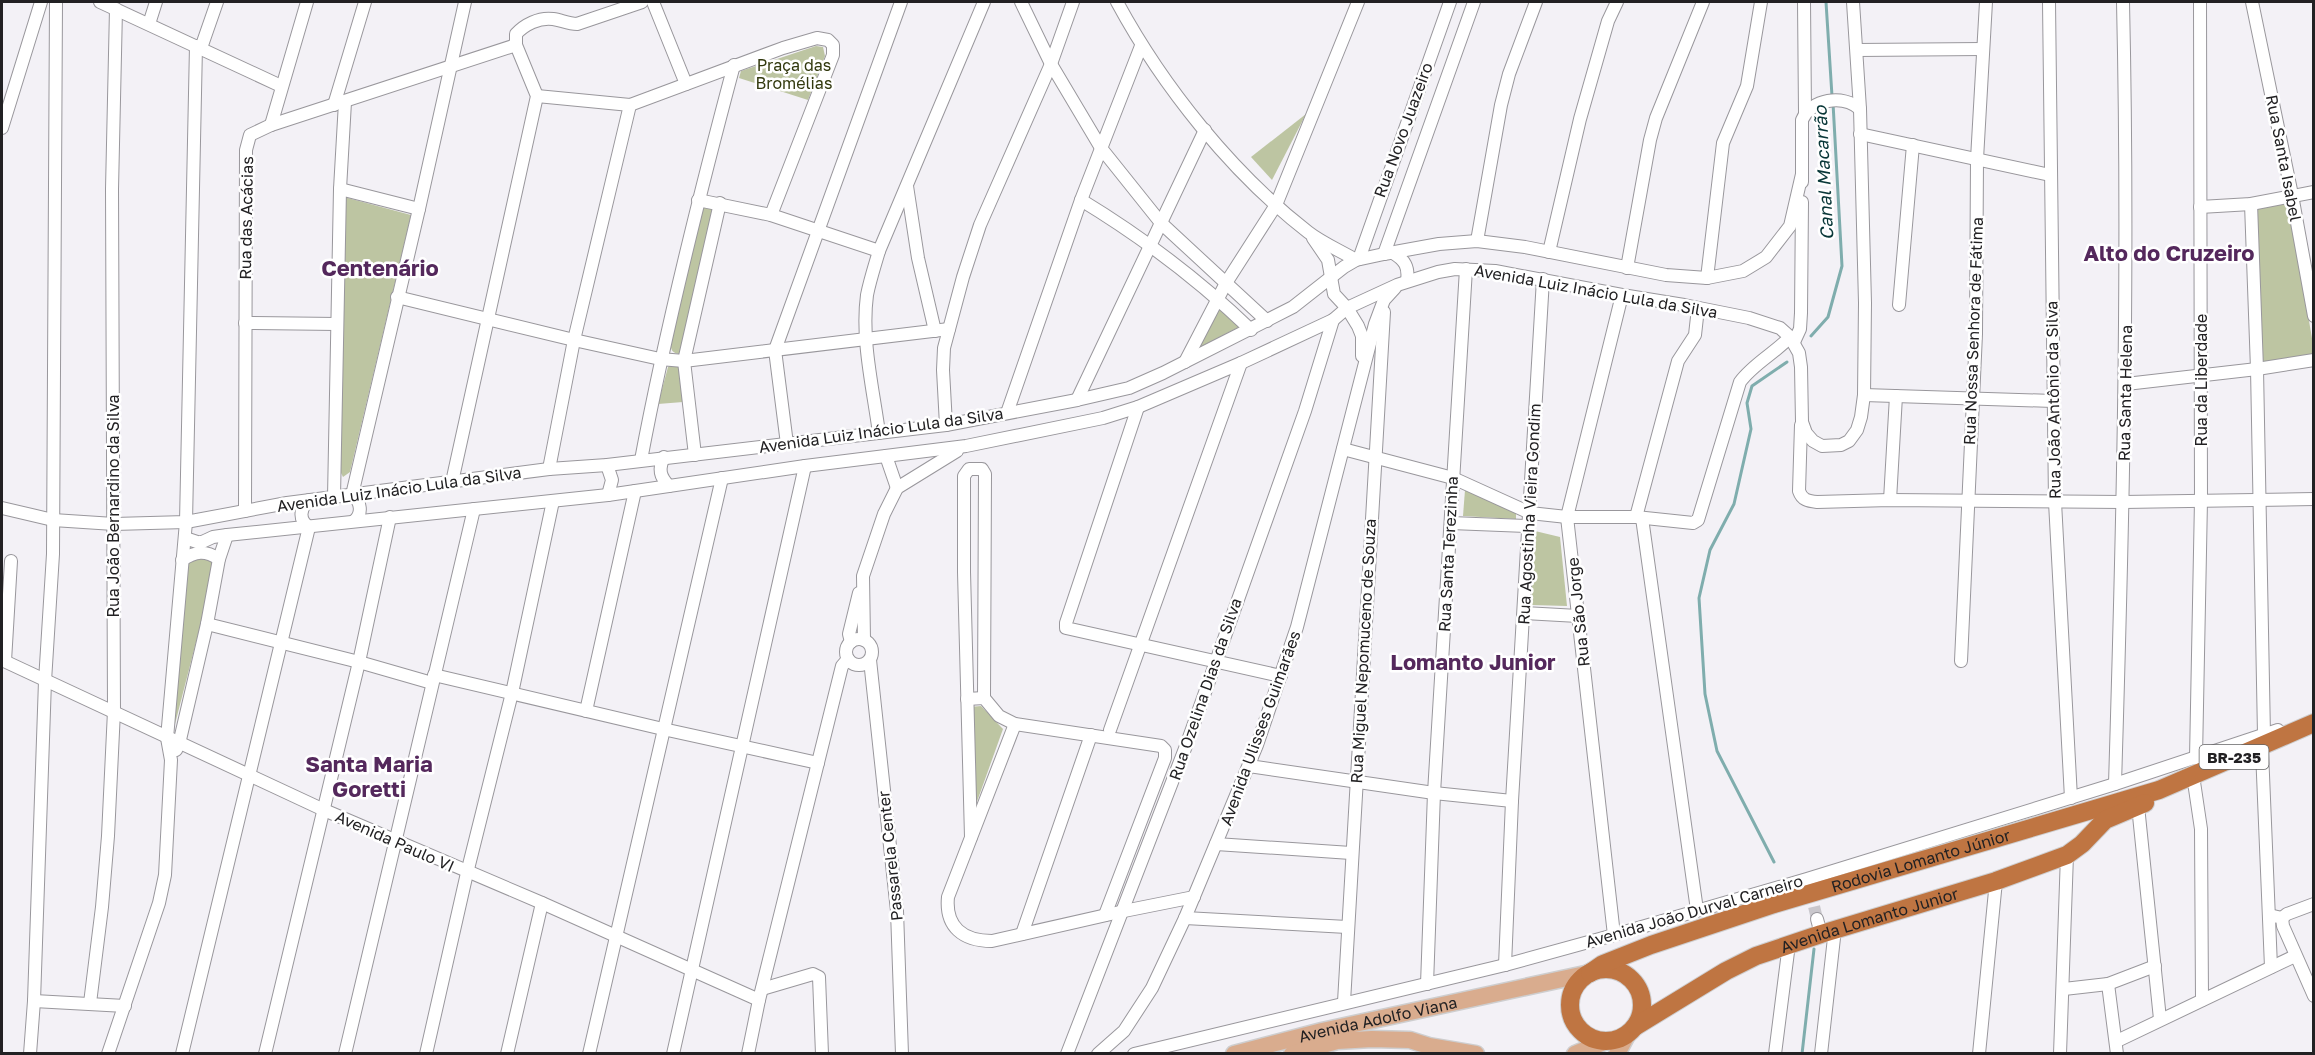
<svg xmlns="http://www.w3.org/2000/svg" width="2315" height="1055" font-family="'Golos Text',sans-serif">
	<rect width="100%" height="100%" fill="#f3f1f6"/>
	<g fill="#bdc5a2">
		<polygon points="816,46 823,47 825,56 808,100 739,78 741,71"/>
		<polygon points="1306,114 1272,180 1251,157"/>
		<polygon points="344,197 411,215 350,472 343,477 340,471"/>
		<polygon points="2288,200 2313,344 2313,355 2262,362 2253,206"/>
		<path d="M705,205L713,208L683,351L679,354C672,353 671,350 670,342L702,208Z"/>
		<polygon points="1220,304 1241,326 1198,348"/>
		<polygon points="671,365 677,366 681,371 683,402 658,404 668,367"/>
		<polygon points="1465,490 1516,513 1516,519 1463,516"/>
		<polygon points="1535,531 1560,537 1567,606 1531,605"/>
		<polygon points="197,556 211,560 214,572 175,724 173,721 184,565"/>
		<polygon points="981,706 1003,729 974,810 969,707"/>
	</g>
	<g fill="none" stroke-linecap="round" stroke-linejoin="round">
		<g stroke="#7fadad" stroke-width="3">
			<polyline points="1826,2 1832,96"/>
			<polyline points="1811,336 1828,317 1842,266 1833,103"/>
			<polyline points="1774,862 1717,751 1705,694 1699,598 1710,550 1734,504 1751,429 1747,403 1752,386 1787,362"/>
			<polyline points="1802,1054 1814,949"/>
		</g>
		<polyline stroke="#c9c7cc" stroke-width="12" stroke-dasharray="12 6" stroke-linecap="butt" points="1810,889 1817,919"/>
		<defs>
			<g id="minor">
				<polyline points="100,2 281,86"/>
				<polyline points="653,2 686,84"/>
				<polyline points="1021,2 1051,64 1101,148 1161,223 1267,321"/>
				<path d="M1117,2C1163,87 1232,173 1308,232C1322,243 1341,251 1356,260"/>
				<polyline points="1804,2 1805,113"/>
				<polyline points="2049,2 2055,502 2071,798"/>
				<polyline points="2252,2 2292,195 2314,316"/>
				<polyline points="149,24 156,2"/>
				<polyline points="201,48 217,2"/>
				<polyline points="1857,50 1983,49"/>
				<polyline points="537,96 630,105 783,48 817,38 828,40 833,45 833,55 771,215"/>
				<polyline points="334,105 365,2"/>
				<polyline points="271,125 307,2"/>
				<polyline points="2,128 41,2"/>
				<polyline points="1860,134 2050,175"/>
				<path d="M1802,182V120C1811,99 1843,94 1860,109"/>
				<polyline points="907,186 918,258 935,331"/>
				<polyline points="340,189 419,209"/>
				<polyline points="698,200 771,215 879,251"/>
				<path d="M1081,200C1142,237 1199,280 1251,330"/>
				<polyline points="2251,204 2257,369 2264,735"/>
				<polyline points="2200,207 2251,204 2314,192"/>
				<polyline points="1313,238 1328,260 1334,294 1347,308 1358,326 1362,336 1362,356"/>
				<polyline points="1477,241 1501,105 1509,74 1536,2"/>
				<polyline points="1549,252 1580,119 1608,21 1617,2"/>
				<path d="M1393,253C1405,260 1409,267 1407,281"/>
				<polyline points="1384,254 1474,2"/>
				<polyline points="1359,259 1450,2"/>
				<polyline points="1627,268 1650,140 1656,118 1703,2"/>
				<polyline points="1707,278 1723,143 1747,86 1761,2"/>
				<polyline points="397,297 574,340 660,359 684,361 949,329"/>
				<polyline points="1899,305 1913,145"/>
				<polyline points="245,323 337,324"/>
				<polyline points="1794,342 1800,329 1801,313 1802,202"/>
				<polyline points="1185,362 1226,283 1276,205 1358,2"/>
				<polyline points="2126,384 2257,369 2314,360"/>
				<polyline points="1864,395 2053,401"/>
				<polyline points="1077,400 1205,130"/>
				<polyline points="1138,407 1066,623 1066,628 1281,676"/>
				<polyline points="1007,413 1081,200 1141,46"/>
				<polyline points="946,425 943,370 944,348 963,277 980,225 1051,64 1073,2"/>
				<path d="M1801,425L1799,491C1802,500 1808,501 1817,502L1890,500L2123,502L2314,499"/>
				<path d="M879,433C873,388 861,340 867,295C870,280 875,265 879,251L984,2"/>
				<polyline points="787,444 775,350 901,2"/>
				<path d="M1343,449L1453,478L1530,513L1567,517H1636L1693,523L1698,520L1740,382C1753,364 1775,353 1790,337"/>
				<polyline points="695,455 684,361 720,203"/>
				<polyline points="886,456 897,488"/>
				<path d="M664,457C658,469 660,477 669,486"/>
				<path d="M641,460C666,327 699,196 734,65"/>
				<polyline points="607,465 612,480 608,495"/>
				<polyline points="549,469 574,340 630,105"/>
				<path d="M452,482L537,96L516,45V34C524,25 539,17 553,19C561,20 568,24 577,24L642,2"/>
				<polyline points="352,495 419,209 465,2"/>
				<path d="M352,495C361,501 363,514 354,521"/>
				<polyline points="334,497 340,189 345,102"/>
				<path d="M309,500C300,508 298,520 309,527"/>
				<polyline points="1890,500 1896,396"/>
				<polyline points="2,508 53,520 114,524 186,522 287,503 549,469 607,465 946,425 1077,400 1129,388 1163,373 1293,307 1344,267 1356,260 1384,254 1439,244 1477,241 1525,247 1666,275 1707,278 1743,271 1766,257 1790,226 1802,174"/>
				<polyline points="245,511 246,150 250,135 271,125 516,45"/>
				<polyline points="1636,517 1678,361 1695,335 1698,308"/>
				<polyline points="1642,518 1697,910"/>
				<polyline points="1451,523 1529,526"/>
				<polyline points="185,538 200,543 213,537 227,535 608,495 805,466 966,446 1103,418 1138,407 1241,363 1333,320 1347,308 1397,285 1438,272 1455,269 1495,271 1622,295 1684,305 1749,318 1780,328 1790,337 1799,353 1801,367 1802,422 1806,433 1813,441 1822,446 1841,445 1849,441 1857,430 1861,417 1864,395 1865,303 1860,109 1853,2"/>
				<path d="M182,560C196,551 205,550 219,559"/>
				<polyline points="1524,613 1578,616"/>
				<polyline points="207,624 359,662 432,683"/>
				<circle cx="859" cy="652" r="13"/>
				<polyline points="864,640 863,576 884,514 897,488 957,451"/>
				<polyline points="851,642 849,634 859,593"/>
				<polyline points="2,660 324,810 542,903 759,1000"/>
				<polyline points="870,660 897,911 902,1054"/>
				<polyline points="5,661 11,561"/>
				<polyline points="1961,661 1976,334 1977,159 1986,2"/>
				<polyline points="434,675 663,729 818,763"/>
				<polyline points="967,699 984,698 999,716 1015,724 1161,746 1165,750 1165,758 1105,915"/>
				<polyline points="586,711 635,491"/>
				<path d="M1015,724L948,897C945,927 963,941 992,941L1124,911L1194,897"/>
				<polyline points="1110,730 1241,363"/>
				<polyline points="176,750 179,744 207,624 219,559 227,535"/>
				<polyline points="2262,751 2271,967"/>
				<polyline points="2196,758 2201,500 2200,2"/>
				<polyline points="1249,766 1434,793 1512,801"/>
				<polyline points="2194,782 2201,829 2202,1000"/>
				<path d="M2115,784C2123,522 2129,264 2123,2"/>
				<polyline points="2138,806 2160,1019"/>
				<polyline points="971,837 964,572 964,476 969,469 982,469 985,474 984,698"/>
				<polyline points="1216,844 1351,853"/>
				<polyline points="2269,915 2282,918 2283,926 2314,996"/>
				<polyline points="1185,918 1347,927"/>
				<polyline points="2282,918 2287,914 2314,904"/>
				<polyline points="1817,919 1821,934"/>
				<polyline points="1022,934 1091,735"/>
				<polyline points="1614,935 1567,517 1622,295"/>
				<polyline points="1505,965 1512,801 1543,279"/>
				<polyline points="1427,984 1434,793 1466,269"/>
				<polyline points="2108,984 2117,1054"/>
				<polyline points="762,989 813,974 819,977 822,1054"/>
				<polyline points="2064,989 2108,984 2155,966"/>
				<polyline points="34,1001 125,1006"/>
				<polyline points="1344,1002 1384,312"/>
				<polyline points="90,1003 102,907 108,836 114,711 112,189 116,9"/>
				<polyline points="2117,1041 2295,956"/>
				<polyline points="30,1054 34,1001 45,681 53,554 56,2"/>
				<polyline points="108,1054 159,903 165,875 171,760 167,738 186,522 196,46"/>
				<polyline points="182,1054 309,527"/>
				<polyline points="265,1054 359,662 390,517"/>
				<polyline points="345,1054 474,509"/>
				<polyline points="426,1054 467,873 512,693 553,501"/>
				<polyline points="507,1054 542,903"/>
				<polyline points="589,1054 722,478"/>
				<polyline points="673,1054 805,466"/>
				<polyline points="748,1054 759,1000 842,666 848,659"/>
				<polyline points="1067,1054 1186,746 1305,411 1333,320"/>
				<polyline points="1098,1054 1124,1031 1152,988 1185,918 1257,745 1297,627 1375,324 1384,300 1395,288"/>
				<polyline points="1134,1054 1505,965 1614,935 1807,879 2115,784 2278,730"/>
				<polyline points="1775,1054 1789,944"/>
				<polyline points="1821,1054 1835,929"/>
				<polyline points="1979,1054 1996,881"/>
				<polyline points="2060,1054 2067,855"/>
			</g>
			<g id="major">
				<path id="s1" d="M1234,1054L1322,1031L1590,973"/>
				<polyline points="1292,1054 1337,1041 1372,1039 1410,1040 1429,1046 1476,1054"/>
				<polyline points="1575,1054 1604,1042"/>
				<polyline points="1617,1054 1627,1035"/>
			</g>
			<g id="highway">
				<circle cx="1606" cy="1005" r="36"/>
				<path id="s2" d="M1590,973L1603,964L1651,945L1774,904L2159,790L2314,723"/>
				<path id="s3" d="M1636,1026L1726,971L1756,956L1821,934L1996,881L2067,855L2082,844L2105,820L2145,803"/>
			</g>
		</defs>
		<use href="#minor" stroke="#99979c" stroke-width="14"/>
		<use href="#major" stroke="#cececf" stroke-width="19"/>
		<use href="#highway" stroke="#cececf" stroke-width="20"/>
		<use href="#minor" stroke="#fff" stroke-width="12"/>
		<use href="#major" stroke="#d9ac8e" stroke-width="16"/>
		<use href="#highway" stroke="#bf7542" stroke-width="18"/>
	</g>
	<g text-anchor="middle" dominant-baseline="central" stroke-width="5" stroke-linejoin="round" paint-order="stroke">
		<rect fill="#fff" stroke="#646465" stroke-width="1.5" x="2199.5" y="745" width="69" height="24" rx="4.5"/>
		<g font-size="15" font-weight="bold" fill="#222123">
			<text x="2234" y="757">BR-235</text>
		</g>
		<g font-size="16" fill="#32390e" stroke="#fff">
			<text x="794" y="65">Praça das<tspan x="794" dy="18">Bromélias</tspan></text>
		</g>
		<g font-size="16" fill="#222123" stroke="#fff">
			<text transform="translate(1403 130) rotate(-70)">Rua Novo Juazeiro</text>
			<text transform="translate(2284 158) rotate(79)">Rua Santa Isabel</text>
			<text transform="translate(246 218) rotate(-89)">Rua das Acácias</text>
			<text transform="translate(1596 291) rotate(10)">Avenida Luiz Inácio Lula da Silva</text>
			<text transform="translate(1973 331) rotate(-88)">Rua Nossa Senhora de Fátima</text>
			<text transform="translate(2201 380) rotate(-90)">Rua da Liberdade</text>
			<text transform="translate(2125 393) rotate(-89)">Rua Santa Helena</text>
			<text transform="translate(2053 400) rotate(-91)">Rua João Antônio da Silva</text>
			<text transform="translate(881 430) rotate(-8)">Avenida Luiz Inácio Lula da Silva</text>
			<text transform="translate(399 489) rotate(-8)">Avenida Luiz Inácio Lula da Silva</text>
			<text transform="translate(113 506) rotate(-90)">Rua João Bernardino da Silva</text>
			<text transform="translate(1529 514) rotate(-87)">Rua Agostinha Vieira Gondim</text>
			<text transform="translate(1448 554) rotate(-87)">Rua Santa Terezinha</text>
			<text transform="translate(1578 612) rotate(-96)">Rua São Jorge</text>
			<text transform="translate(1363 651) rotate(-87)">Rua Miguel Nepomuceno de Souza</text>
			<text transform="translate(1205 689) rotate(-71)">Rua Ozelina Dias da Silva</text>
			<text transform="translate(1260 728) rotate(-70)">Avenida Ulisses Guimarães</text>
			<text transform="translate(395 841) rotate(24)">Avenida Paulo VI</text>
			<text transform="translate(890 856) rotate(-96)">Passarela Center</text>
			<text stroke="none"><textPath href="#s2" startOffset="350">Rodovia Lomanto Júnior</textPath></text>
			<text transform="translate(1694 911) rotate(-16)">Avenida João Durval Carneiro</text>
			<text stroke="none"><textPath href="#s3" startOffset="258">Avenida Lomanto Junior</textPath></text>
			<text stroke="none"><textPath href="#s1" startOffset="148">Avenida Adolfo Viana</textPath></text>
		</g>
		<g font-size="18" font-style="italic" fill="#093738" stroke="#fff">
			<text transform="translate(1823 173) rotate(-93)">Canal Macarrão</text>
		</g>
		<g font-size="22" font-weight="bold" fill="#54285c" stroke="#fff">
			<text x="2169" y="252">Alto do Cruzeiro</text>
			<text x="380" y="267">Centenário</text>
			<text x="1473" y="661">Lomanto Junior</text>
			<text x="369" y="763">Santa Maria<tspan x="369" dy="25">Goretti</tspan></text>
		</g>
	</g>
	<rect width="2315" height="1055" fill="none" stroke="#222123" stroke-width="6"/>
</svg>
